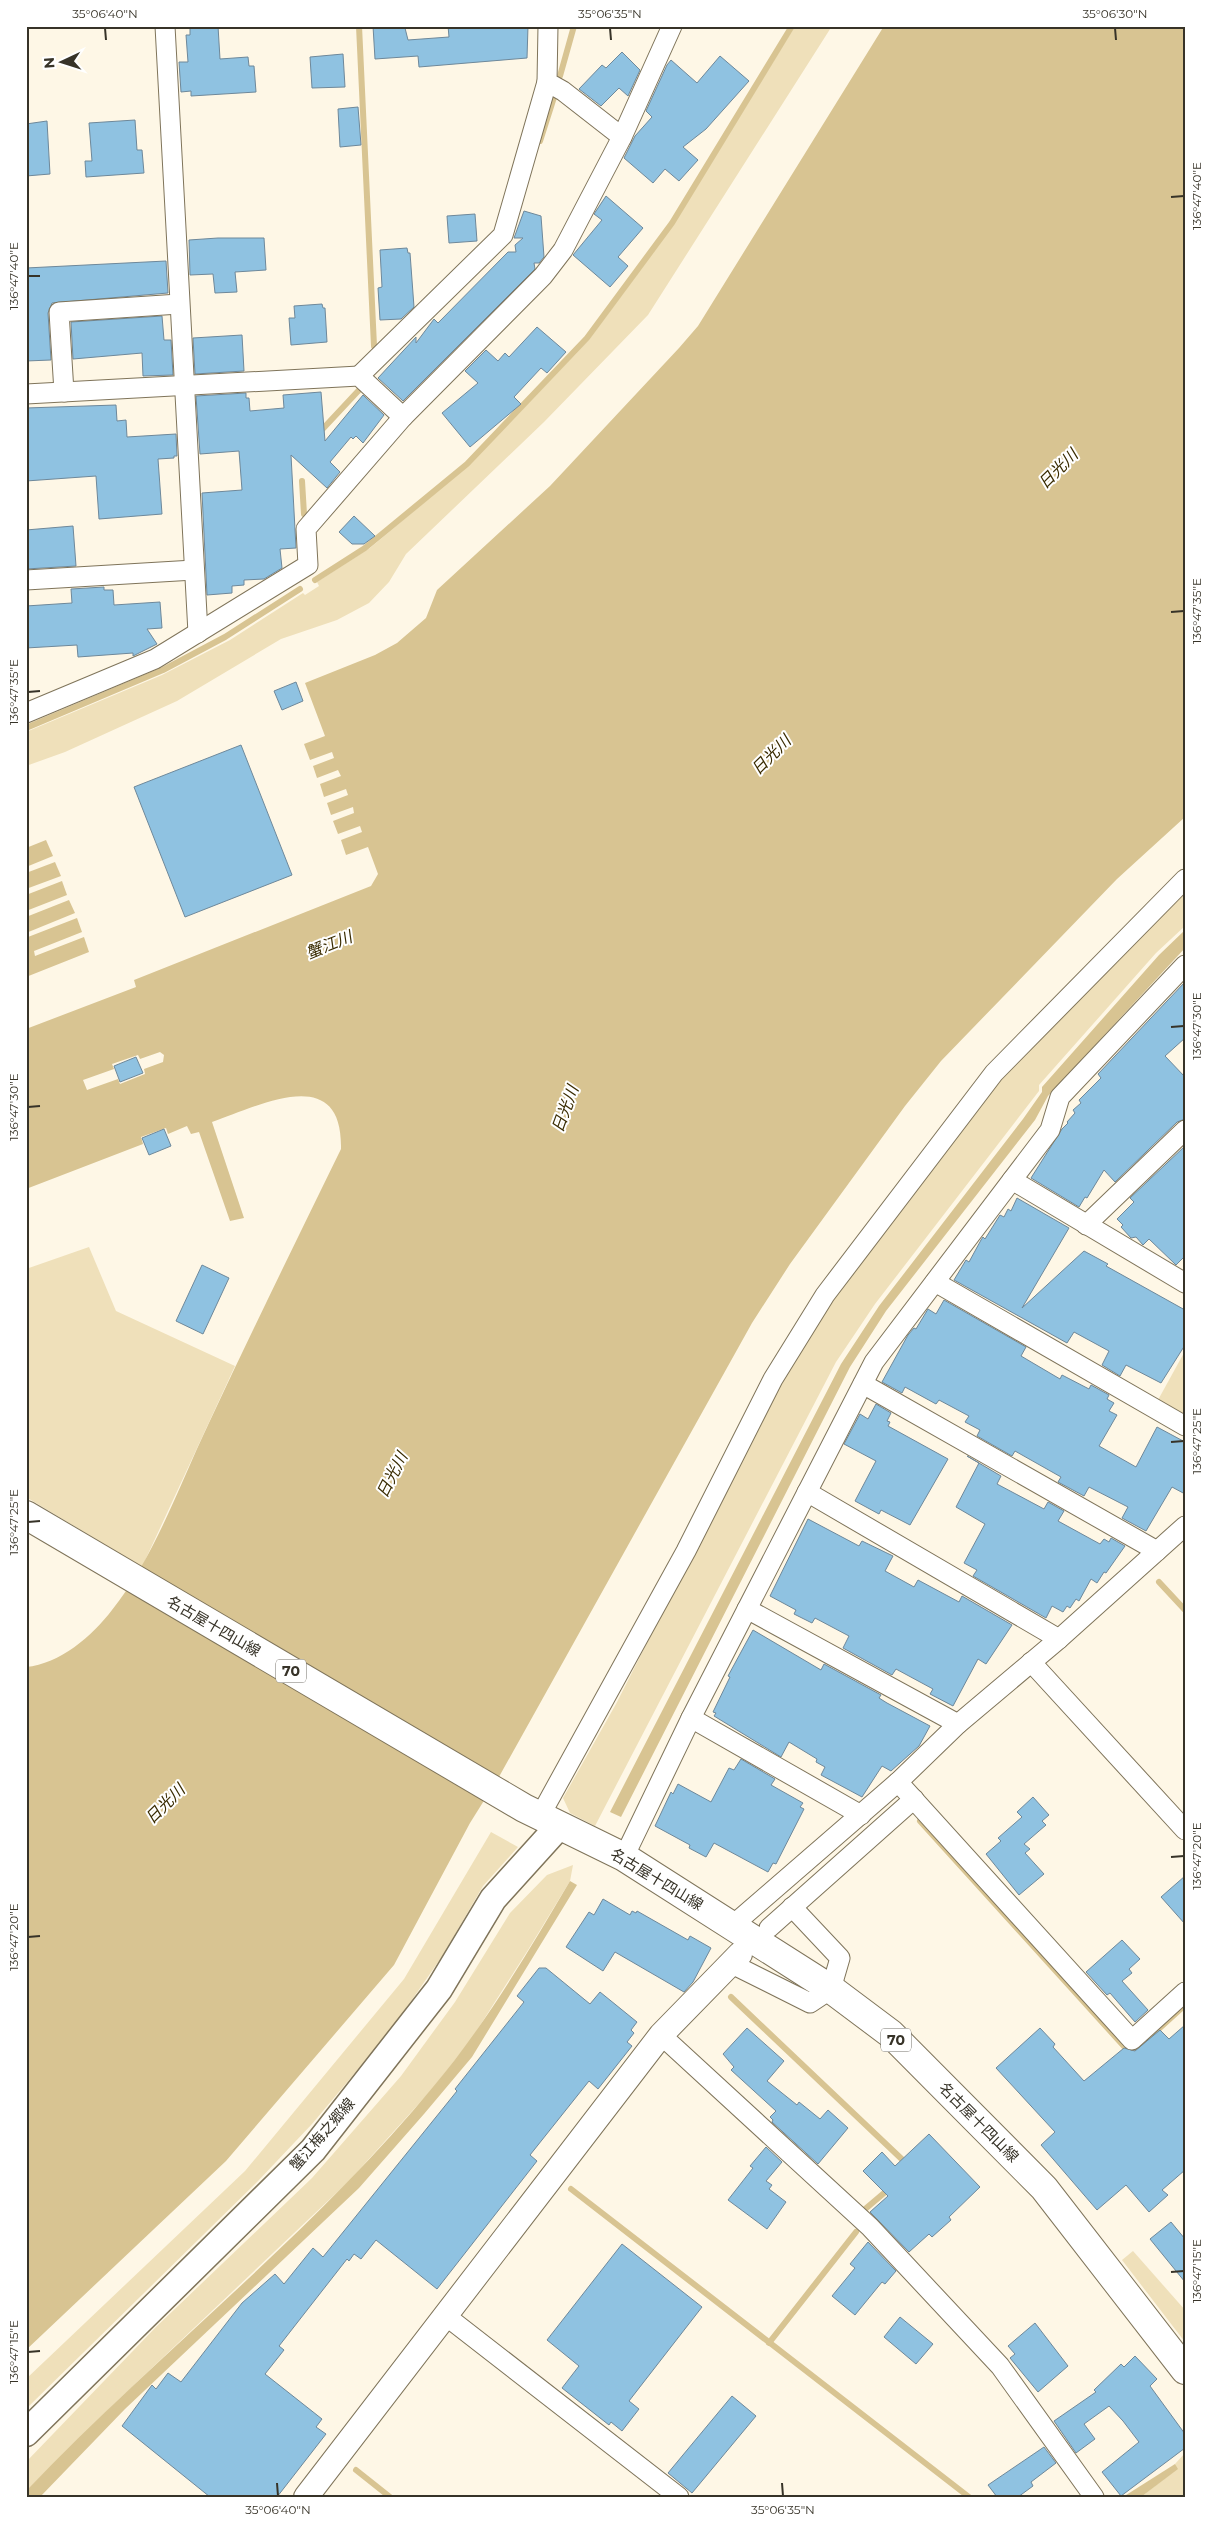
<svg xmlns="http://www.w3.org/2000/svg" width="1211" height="2523" font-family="Montserrat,'Noto Sans JP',sans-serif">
	<rect width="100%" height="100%" fill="#fef7e6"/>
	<g fill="#efe0ba">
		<polygon points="795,26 832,26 648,315 544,422 406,554 389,582 369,603 337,620 281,639 177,701 65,752 26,766 26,732 162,675 230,640 303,593 305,595 319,586 317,582 370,548 470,464 589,340 674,224"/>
		<polygon points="1185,890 1185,926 1156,953 1039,1085 1039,1091 875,1304 836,1362 595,1826 570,1813 563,1798 616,1704 779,1383 836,1292 953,1134 1034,1040"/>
		<polygon points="89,1247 116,1311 235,1366 142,1567 26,1497 26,1269"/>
		<polygon points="1185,1351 1185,1415 1158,1400"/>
		<polygon points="491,1832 518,1847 483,1886 443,1955 391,2030 312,2124 258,2181 26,2409 26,2379 245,2171 404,1979"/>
		<polygon points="573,1865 570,1881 528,1950 472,2038 433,2088 349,2181 116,2402 26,2491 26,2462 156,2327 312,2178 401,2076 455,2002 510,1913 547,1875"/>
		<polygon points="1133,2251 1185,2310 1185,2342 1122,2260"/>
		<polygon points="1185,2453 1185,2493 1181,2497 1141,2497 1177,2469 1175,2464"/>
	</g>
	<g fill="#d8c492" fill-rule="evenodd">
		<path d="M884,26H1185V817L1117,879L941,1061L905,1106L790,1264L752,1323L500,1775L470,1823L394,1965L226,2161L26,2350V1667C60,1664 92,1636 112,1610C154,1558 179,1486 208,1425C251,1333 296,1241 341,1149C343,1061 259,1106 212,1122L244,1218L230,1221L199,1132L191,1134L187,1126L168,1134L166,1128L141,1137L143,1144L26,1189V1029L136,987L134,980L371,886L378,874L368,847L346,855L341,840L362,832L360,826L338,834L333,821L354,813L353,807L331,815L327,803L348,795L346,789L324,797L320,784L341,776L338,770L317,778L313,766L334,758L332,752L310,760L304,744L325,736L305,683L375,655L397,643L426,618L437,590L550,486L679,348L698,326ZM160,1052L164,1055L163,1062L144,1069L145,1074L120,1084L118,1079L87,1090L83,1080L114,1069L112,1064L138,1055L140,1059Z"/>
		<polygon points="46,840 53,856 26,867 26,848"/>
		<polygon points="55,862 61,876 26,889 26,873"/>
		<polygon points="62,881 67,895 26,911 26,895"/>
		<polygon points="69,900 75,913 26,933 26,917"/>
		<polygon points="77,918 82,932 34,951 35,956 84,937 89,952 26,977 26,933 28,937"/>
		<polygon points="1185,930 1185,948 1048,1096 1035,1120 886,1311 850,1367 621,1817 610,1812 841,1364 879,1306 1023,1119 1042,1092 1042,1087 1159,955"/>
		<path d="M570,1881L577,1885L472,2057L424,2114L359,2188L125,2409L40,2497H26V2491C158,2353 311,2235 433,2087C486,2024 528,1952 570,1881Z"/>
		<polygon points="1175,2464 1178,2469 1141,2497 1123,2497"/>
	</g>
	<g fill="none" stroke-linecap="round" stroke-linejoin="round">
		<g stroke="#d8c492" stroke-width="6">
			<polyline points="359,26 374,346"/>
			<polyline points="560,76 574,26"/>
			<polyline points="540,141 555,94"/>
			<polyline points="318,434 360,389"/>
			<polyline points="302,481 304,514"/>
			<polyline points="315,580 365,548 467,464 587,338 672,223 792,26"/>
			<polyline points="26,728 163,670 225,637 300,589"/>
			<polyline points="1159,1582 1185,1610"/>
			<polyline points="920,1821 1131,2054 1185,2005"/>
			<polyline points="731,1997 908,2165"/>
			<polyline points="571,2189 969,2497"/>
			<polyline points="864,2210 890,2188"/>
			<polyline points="769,2343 856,2232"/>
			<polyline points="356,2470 390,2497"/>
		</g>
	</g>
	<g fill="#8fc2e1" stroke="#6e889a">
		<polygon points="190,26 218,26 220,59 248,57 249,66 254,66 256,92 191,96 191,91 181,92 179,62 188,62 186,35 190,35"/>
		<polygon points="373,26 405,28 408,40 449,37 448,26 528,26 527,58 419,67 418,56 375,59"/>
		<polygon points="622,52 640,70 628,96 619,88 601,106 579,89 602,65 606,68"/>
		<polygon points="343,54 345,87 312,88 310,57"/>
		<polygon points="720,56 749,81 706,129 683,147 698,160 679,181 665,169 653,183 624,158 635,136 652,117 646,111 667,65 671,60 697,83"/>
		<polygon points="358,107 361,145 340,147 338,109"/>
		<polygon points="135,120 137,150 142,150 144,173 86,177 85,161 92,161 89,123"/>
		<polygon points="47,121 50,174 26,176 26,124"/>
		<polygon points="606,196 643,228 618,257 628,266 610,287 573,255 602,220 594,214"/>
		<polygon points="524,211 541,216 544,257 539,263 534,263 535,269 403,401 378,378 416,337 416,343 434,319 438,323 508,252 516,252 515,245 523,238 514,238"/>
		<polygon points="475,214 477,241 449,243 447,216"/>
		<polygon points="218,238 264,238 266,270 235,272 237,292 215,293 213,274 190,275 189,240"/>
		<polygon points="407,248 408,253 410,253 414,307 401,319 380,320 378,288 382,287 380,250"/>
		<polygon points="166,261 168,293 52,303 48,313 51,360 26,361 26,316 28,316 26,268"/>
		<polygon points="322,304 323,308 325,308 327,342 291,345 289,318 295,318 294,306"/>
		<polygon points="162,316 164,340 171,340 173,375 143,376 142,353 73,359 71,322"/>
		<polygon points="537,327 566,352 547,373 541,368 514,397 521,404 470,447 442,413 478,383 465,371 486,350 498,361 505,353 509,357"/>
		<polygon points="242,335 244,371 195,374 193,338"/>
		<polygon points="321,392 325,441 363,395 384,415 363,443 356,436 353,439 351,437 330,462 340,472 327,488 291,455 296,548 280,549 282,568 264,579 244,580 244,585 232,586 232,593 207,595 202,493 242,490 239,451 200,454 196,396 246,393 246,398 249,398 250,411 284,408 283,395"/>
		<polygon points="116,405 117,421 126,420 127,437 176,434 177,456 174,456 174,458 158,459 162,514 99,519 96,476 26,481 26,408"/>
		<polygon points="354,516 375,536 364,544 352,544 339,532"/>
		<polygon points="73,526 76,566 26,569 26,530"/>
		<polygon points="104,587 104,590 113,590 114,605 160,602 162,628 147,629 157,644 133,656 133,653 78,657 77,645 26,648 26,606 72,603 71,589"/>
		<polygon points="296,682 303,701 282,710 274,691"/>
		<polygon points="241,745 292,875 185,917 134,787"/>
		<polygon points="1185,982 1185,1038 1165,1056 1185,1077 1185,1119 1177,1122 1115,1182 1104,1170 1087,1198 1085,1197 1079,1207 1031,1178 1062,1129 1068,1123 1067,1122 1075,1113 1073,1110 1081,1103 1079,1100 1101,1078 1098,1074"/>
		<polygon points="136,1057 143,1073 120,1082 114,1066"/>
		<polygon points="164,1129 171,1146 149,1155 142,1138"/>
		<polygon points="1185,1146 1185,1256 1176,1265 1149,1239 1143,1245 1136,1237 1131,1238 1121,1227 1123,1225 1117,1219 1134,1202 1130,1198"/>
		<polygon points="1017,1198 1069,1228 1022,1308 1084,1251 1108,1264 1106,1266 1185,1310 1185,1345 1161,1383 1126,1365 1120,1376 1102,1365 1109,1351 1074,1332 1067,1343 954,1280 966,1260 969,1262 981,1240 983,1237 985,1239 1000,1215 1004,1217 1008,1209 1011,1211"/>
		<polygon points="202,1265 229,1278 203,1334 176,1321"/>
		<polygon points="944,1300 1026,1347 1021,1356 1060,1379 1062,1375 1089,1389 1091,1385 1109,1395 1107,1399 1114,1403 1109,1411 1117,1415 1099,1446 1136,1467 1157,1427 1185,1442 1185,1494 1172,1487 1146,1531 1122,1518 1128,1507 1089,1487 1084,1496 1058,1482 1061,1477 1015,1451 1012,1456 977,1436 980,1430 965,1422 969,1416 939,1400 936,1404 905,1387 902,1393 882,1382 908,1335 914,1328 916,1329 928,1309 936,1314"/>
		<polygon points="876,1404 891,1413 887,1421 890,1422 888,1426 948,1459 910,1525 881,1510 879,1514 855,1501 876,1461 844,1444 860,1414 868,1419"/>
		<polygon points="967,1456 1001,1476 997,1484 1044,1509 1048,1502 1064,1511 1058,1521 1100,1544 1104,1539 1109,1542 1111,1538 1125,1546 1106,1573 1104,1572 1097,1583 1091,1579 1079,1601 1076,1599 1070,1608 1067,1606 1063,1612 1052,1606 1046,1618 973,1576 977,1570 964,1563 985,1524 956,1507 979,1463"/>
		<polygon points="808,1519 859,1546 862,1541 893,1556 885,1571 914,1587 918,1580 959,1602 962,1596 1012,1625 986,1664 978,1659 953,1706 930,1694 933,1689 896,1669 892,1675 843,1648 849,1636 815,1618 812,1623 794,1614 796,1610 770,1596"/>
		<polygon points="753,1630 821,1670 824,1664 881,1695 879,1698 887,1703 930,1726 919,1746 891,1771 882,1766 862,1797 821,1775 825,1767 816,1762 817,1759 789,1742 781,1757 714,1716 716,1713 713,1712 730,1677 728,1676"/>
		<polygon points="741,1759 775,1779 771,1785 803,1803 800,1807 804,1809 776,1864 773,1863 768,1872 714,1843 706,1857 689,1848 690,1845 655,1826 671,1792 673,1794 678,1784 711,1802 729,1768 734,1770"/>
		<polygon points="1033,1797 1049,1815 1042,1821 1046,1825 1024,1844 1030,1849 1025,1853 1044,1874 1019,1895 986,1854 1001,1841 998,1838 1022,1817 1017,1812"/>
		<polygon points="1185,1876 1185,1924 1161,1897"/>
		<polygon points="603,1899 630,1915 632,1911 636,1913 637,1911 688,1940 690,1936 711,1948 693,1982 684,1992 615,1952 603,1971 566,1947 589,1912 594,1915"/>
		<polygon points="1122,1940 1140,1959 1129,1969 1132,1973 1122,1981 1148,2010 1135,2022 1110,1993 1107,1995 1086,1972"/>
		<polygon points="539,1968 546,1968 590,2004 600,1992 637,2022 631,2030 634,2033 627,2042 632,2046 598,2089 589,2081 530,2155 537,2161 437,2289 376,2240 361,2259 354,2254 349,2261 347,2259 279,2346 284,2350 265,2374 322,2419 316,2427 326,2434 277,2497 210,2497 122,2426 152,2385 156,2389 168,2373 181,2382 242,2303 275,2274 284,2284 313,2248 323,2257 457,2091 455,2089 524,2002 517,1996"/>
		<polygon points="1185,2025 1185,2170 1162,2190 1168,2195 1149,2212 1126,2185 1097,2210 1041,2145 1055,2132 996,2068 1040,2028 1055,2044 1053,2047 1084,2081 1124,2048 1135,2051 1160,2030 1169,2039"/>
		<polygon points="747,2028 784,2061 767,2081 797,2105 799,2102 820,2119 828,2110 848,2128 818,2164 772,2122 773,2120 770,2117 776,2111 731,2070 734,2067 723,2054"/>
		<polygon points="929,2134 980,2187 949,2217 951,2220 932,2237 929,2234 909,2252 870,2212 888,2196 863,2171 882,2152 895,2166"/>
		<polygon points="766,2147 782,2162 766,2181 772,2185 769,2189 786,2202 767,2229 728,2200 753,2168 750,2166"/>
		<polygon points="1171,2222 1185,2239 1185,2282 1150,2239"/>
		<polygon points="868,2242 896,2271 885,2284 882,2282 855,2315 832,2296 855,2268 850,2264"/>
		<polygon points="622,2244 702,2307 629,2401 639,2409 622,2431 611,2422 609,2425 562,2388 579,2366 547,2340"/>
		<polygon points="900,2317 933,2344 916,2364 884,2337"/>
		<polygon points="1035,2323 1068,2366 1038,2392 1010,2358 1015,2354 1008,2346"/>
		<polygon points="1135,2356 1157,2379 1150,2386 1185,2434 1185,2448 1121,2496 1102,2472 1139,2442 1123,2421 1109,2406 1084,2424 1095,2439 1076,2453 1054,2421 1096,2392 1094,2390 1121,2364 1124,2367"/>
		<polygon points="732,2396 756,2416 692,2493 668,2473"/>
		<polygon points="1044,2447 1056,2463 1031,2482 1033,2486 1018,2497 997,2497 988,2485"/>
	</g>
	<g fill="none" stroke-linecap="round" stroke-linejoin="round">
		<defs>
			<g id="minor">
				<polyline points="165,26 198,633"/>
				<polyline points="548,26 547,82 563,91 622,137"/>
				<polyline points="359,376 503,235 547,82"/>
				<polyline points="64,392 59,312 179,304"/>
				<polyline points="26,394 359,376 403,417 543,276 563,250 622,137 672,26"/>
				<polyline points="26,580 194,570"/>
				<polyline points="26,713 155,659 308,565 306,529 403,417"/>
				<polyline points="1012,1180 1185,1283"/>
				<polyline points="1086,1225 1185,1130"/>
				<polyline points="935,1282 1185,1426"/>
				<polyline points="863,1384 1157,1551"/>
				<polyline points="807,1492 1059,1639"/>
				<polyline points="747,1609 958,1724"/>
				<polyline points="1031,1662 1185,1830"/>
				<polyline points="898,1782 1132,2040 1185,1992"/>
				<polyline points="861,1815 691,1718 874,1362 1050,1130 1060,1097 1185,965"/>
				<polyline points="540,1816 686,1551 773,1379 825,1295 994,1073 1185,879"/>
				<polyline points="624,1857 691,1718"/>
				<polyline points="733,1925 898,1782 958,1724 1059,1639 1185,1526"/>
				<polyline points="769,1928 914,1799"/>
				<polyline points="730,1963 810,2003 831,1989 840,1958 792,1907"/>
				<polyline points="661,2035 870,2227 1000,2366 1094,2497"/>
				<polyline points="446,2316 679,2497"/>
			</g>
			<polyline id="tertiary" points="306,2497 661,2035 740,1954"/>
			<polyline id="secondary" points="26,2433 313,2150 439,1989 493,1899 559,1826"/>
			<polyline id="primary" points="26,1515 524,1808 624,1857 831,1989 891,2034 1044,2188 1185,2370"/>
		</defs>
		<use href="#minor" stroke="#7f745a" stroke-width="21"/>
		<use href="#tertiary" stroke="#7f745a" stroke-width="26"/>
		<use href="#secondary" stroke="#7f745a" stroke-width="29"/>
		<use href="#primary" stroke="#7f745a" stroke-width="30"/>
		<use href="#minor" stroke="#fff" stroke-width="19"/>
		<use href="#tertiary" stroke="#fff" stroke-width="24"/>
		<use href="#secondary" stroke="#fff" stroke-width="26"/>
		<use href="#primary" stroke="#fff" stroke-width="28"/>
	</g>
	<path fill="none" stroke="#373328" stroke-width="2" d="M105,28L106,40M610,28L611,40M1115,28L1116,40M1171,197L1184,196M28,276H40M1171,612L1184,611M28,692L40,691M1171,1027L1184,1026M28,1107L40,1106M1171,1442L1184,1441M28,1522L40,1521M1171,1857L1184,1856M28,1937L40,1936M1171,2272L1184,2271M28,2352L40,2351M277,2483L278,2496M782,2483L783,2496"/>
	<g text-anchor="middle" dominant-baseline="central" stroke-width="4" stroke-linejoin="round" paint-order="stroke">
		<g fill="#fff" stroke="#737068" stroke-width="1">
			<rect x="276" y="1659.5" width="30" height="23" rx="4"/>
			<rect x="881" y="2028.5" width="30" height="23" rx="4"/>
		</g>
		<g font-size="14" font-weight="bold" fill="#373328">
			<text x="291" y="1671">70</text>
			<text x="896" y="2040">70</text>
		</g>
		<g font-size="15" fill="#373328" stroke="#fff">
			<text transform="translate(214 1626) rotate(30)">名古屋十四山線</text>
			<text transform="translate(657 1879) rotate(31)">名古屋十四山線</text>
			<text transform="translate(979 2122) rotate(45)">名古屋十四山線</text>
			<text transform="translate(322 2134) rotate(-49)">蟹江梅之郷線</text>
		</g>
		<g font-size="16" font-style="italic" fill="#3a2c02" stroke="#fff">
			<text transform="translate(1058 469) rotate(-45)">日光川</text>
			<text transform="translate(771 755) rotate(-45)">日光川</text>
			<text transform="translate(329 945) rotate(-22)">蟹江川</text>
			<text transform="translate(565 1109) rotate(-70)">日光川</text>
			<text transform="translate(392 1475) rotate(-63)">日光川</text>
			<text transform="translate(165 1804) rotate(-45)">日光川</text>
		</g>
	</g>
	<rect width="1211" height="2523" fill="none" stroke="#ffffff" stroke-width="55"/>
	<g transform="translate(62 62) rotate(266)" stroke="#ffffff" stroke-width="4" paint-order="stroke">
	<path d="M0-4L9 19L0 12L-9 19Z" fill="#373328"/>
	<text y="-8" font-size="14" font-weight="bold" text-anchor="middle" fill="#373328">N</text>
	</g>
	<rect x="28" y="28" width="1156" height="2468" fill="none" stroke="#373328" stroke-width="2"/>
	<g font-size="12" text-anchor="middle" fill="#373328">
		<text x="105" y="18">35°06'40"N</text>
		<text x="610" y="18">35°06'35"N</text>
		<text x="1115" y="18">35°06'30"N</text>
		<text transform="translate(1197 196) rotate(-90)" y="4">136°47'40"E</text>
		<text transform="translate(14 276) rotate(-90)" y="4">136°47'40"E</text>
		<text transform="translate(1197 611) rotate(-90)" y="4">136°47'35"E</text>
		<text transform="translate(14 692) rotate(-90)" y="4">136°47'35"E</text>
		<text transform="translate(1197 1026) rotate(-90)" y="4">136°47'30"E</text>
		<text transform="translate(14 1107) rotate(-90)" y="4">136°47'30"E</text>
		<text transform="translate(1197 1441) rotate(-90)" y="4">136°47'25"E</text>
		<text transform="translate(14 1522) rotate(-90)" y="4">136°47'25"E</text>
		<text transform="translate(1197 1856) rotate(-90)" y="4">136°47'20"E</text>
		<text transform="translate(14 1937) rotate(-90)" y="4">136°47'20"E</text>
		<text transform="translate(1197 2271) rotate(-90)" y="4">136°47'15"E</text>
		<text transform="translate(14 2352) rotate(-90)" y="4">136°47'15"E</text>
		<text x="278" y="2514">35°06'40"N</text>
		<text x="783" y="2514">35°06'35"N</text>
	</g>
</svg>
